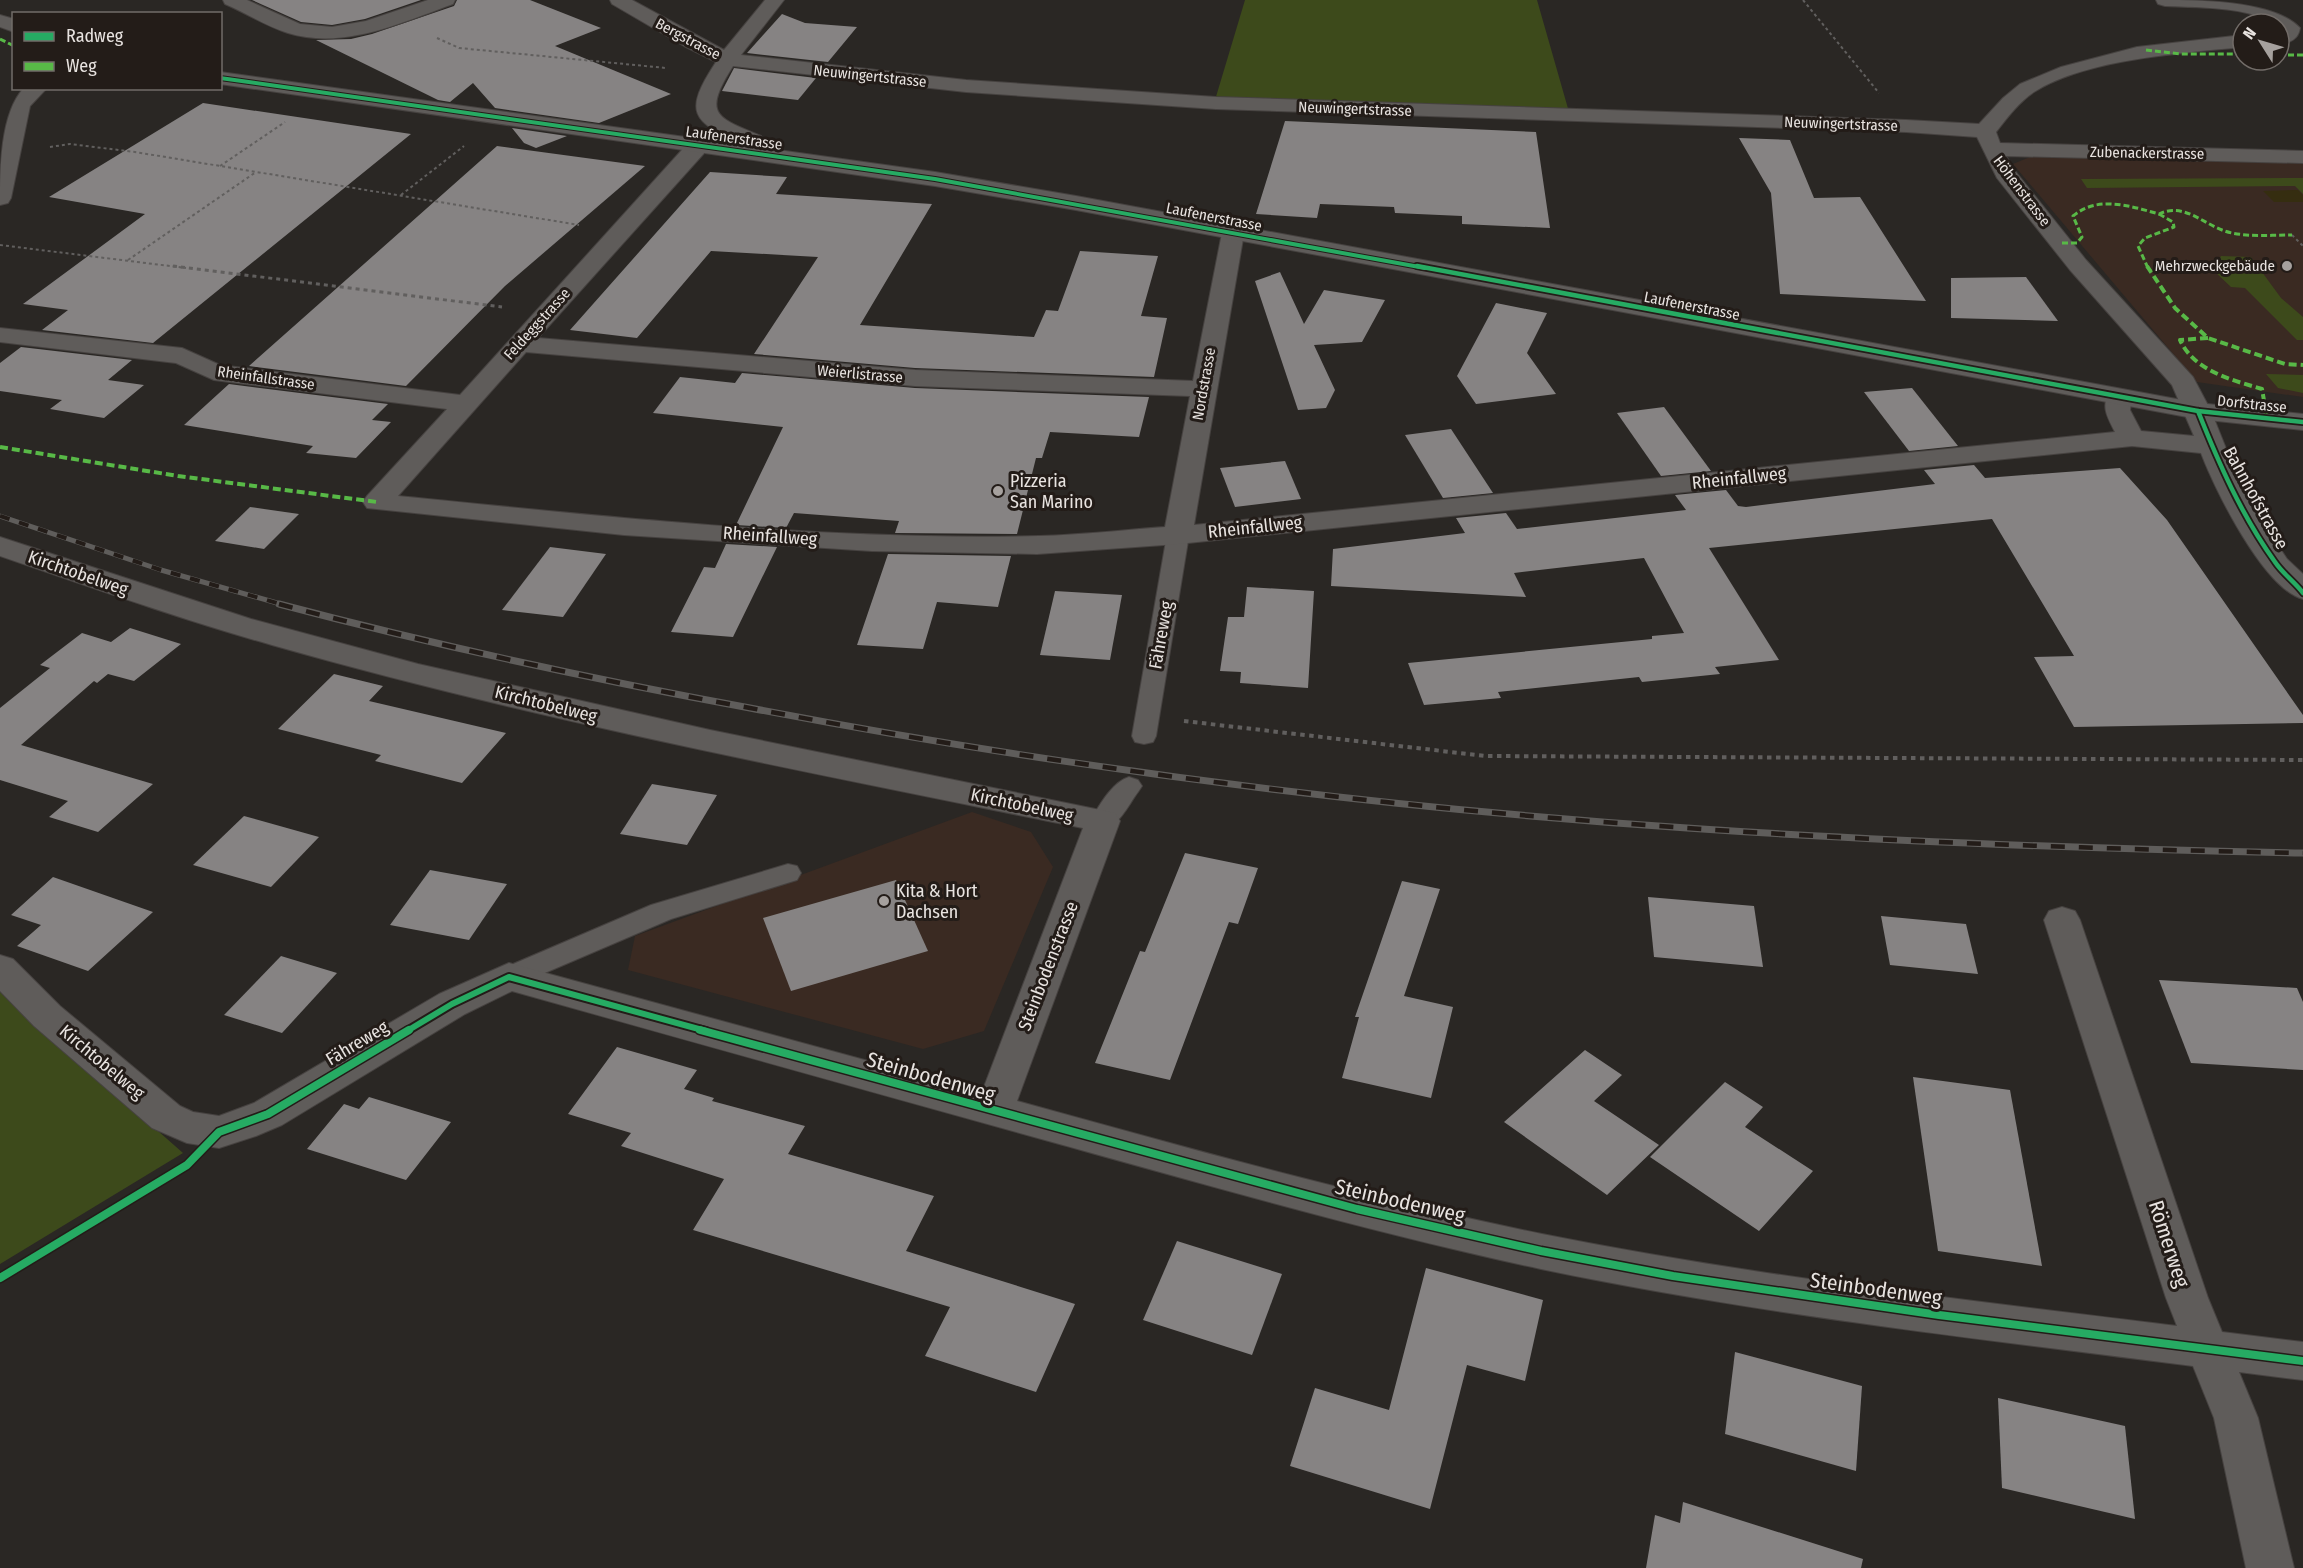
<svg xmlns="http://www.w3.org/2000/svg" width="2303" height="1568" font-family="'Fira Sans Condensed',sans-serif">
	<rect width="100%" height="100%" fill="#2a2724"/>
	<g fill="#3a2a22">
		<polygon points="2037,154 2303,160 2303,397 2197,382 2013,164"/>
		<polygon points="972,812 1031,832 1053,867 984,1031 923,1049 628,970 635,936"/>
	</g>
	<g fill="#3d4a1b">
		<polygon points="1245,0 1537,0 1569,112 1215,100"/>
		<polygon points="2303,178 2303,194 2295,186 2087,188 2081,179"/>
		<polygon points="2221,256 2251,257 2281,298 2303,317 2303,340 2297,340 2245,288 2231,287 2213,270"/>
		<polygon points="2266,374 2303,375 2303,393 2278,388"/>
		<polygon points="0,987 32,1020 183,1153 0,1264"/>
	</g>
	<polygon fill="#352d10" points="2298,190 2303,195 2303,202 2274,202 2263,191"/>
	<g fill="#868383">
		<polygon points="252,0 421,0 365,19 332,25 301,22"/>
		<polygon points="457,0 530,0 601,28 555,46 671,94 599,123 495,108 473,83 450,102 438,100 316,40 351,39 372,34 454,6"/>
		<polygon points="782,14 805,23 857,27 828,62 747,53"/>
		<polygon points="734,68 816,78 798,100 722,91"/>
		<polygon points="203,103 411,134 153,343 42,330 68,310 23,304 145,214 49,197"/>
		<polygon points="1285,121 1536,132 1550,228 1462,224 1462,216 1395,213 1394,207 1320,204 1317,218 1256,214"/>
		<polygon points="512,128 567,136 536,148 524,143"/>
		<polygon points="1739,138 1790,140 1814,198 1860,197 1926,301 1780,294 1771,193"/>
		<polygon points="497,146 645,166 505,286 406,386 249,366"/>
		<polygon points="710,172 787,177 776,194 932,204 860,325 1034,337 1046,310 1058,311 1080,251 1158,256 1141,316 1167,318 1154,377 915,368 754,354 818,257 711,251 637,338 570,330"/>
		<polygon points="1280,272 1304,324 1324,290 1385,300 1362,342 1314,345 1335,390 1326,408 1298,410 1255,281"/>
		<polygon points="2026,277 2058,321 1951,318 1951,278"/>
		<polygon points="1496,303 1547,313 1527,353 1556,394 1476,404 1457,376"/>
		<polygon points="21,347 132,360 108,380 144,385 104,418 50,409 62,400 0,391 0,363"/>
		<polygon points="742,373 915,388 1149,397 1139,437 1050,432 1042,458 1036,458 1017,534 895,533 899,521 794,513 786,528 736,525 783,427 653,413 680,377 735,383"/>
		<polygon points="229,384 388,404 372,420 391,422 356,458 306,453 313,446 184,425"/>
		<polygon points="1912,388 1958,446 1909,451 1864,392"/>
		<polygon points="1664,407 1711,471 1661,476 1617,413"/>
		<polygon points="1451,429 1493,493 1443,498 1405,435"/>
		<polygon points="1285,461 1301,499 1235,507 1220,468"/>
		<polygon points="1974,465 1985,478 2120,468 2167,520 2303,715 2303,723 2074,727 2034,657 2074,656 1992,519 1709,548 1779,660 1715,667 1720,674 1642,682 1639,677 1498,692 1501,698 1424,705 1408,663 1652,639 1652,636 1684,633 1644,558 1514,573 1526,597 1331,586 1333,549 1465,533 1456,518 1506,513 1517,529 1686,510 1675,495 1726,490 1738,506 1746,507 1935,484 1924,470"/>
		<polygon points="250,507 299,514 264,549 215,541"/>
		<polygon points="726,544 777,547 733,637 671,632 704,567 715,568"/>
		<polygon points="550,547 606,554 563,617 502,610"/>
		<polygon points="888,554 1011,556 998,607 937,602 923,649 857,645"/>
		<polygon points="1247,587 1314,591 1308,688 1240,683 1241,672 1220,671 1228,617 1244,617"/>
		<polygon points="1055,591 1122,595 1110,660 1040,655"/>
		<polygon points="130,628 181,644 134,681 108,674 97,683 94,681 21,745 153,784 98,832 49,817 68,801 0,780 0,708 50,668 40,665 82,633 111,642"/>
		<polygon points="334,674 383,686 369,701 506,733 462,783 375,761 381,755 278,729"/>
		<polygon points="652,784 717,795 687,845 620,834"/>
		<polygon points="244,816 319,837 271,887 193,865"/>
		<polygon points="1185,853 1258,868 1238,924 1229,922 1170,1080 1095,1063 1140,951 1145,952"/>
		<polygon points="430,870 507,884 469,940 390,925"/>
		<polygon points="53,877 153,912 88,971 17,946 41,925 11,915"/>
		<polygon points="896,880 928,951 791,991 763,918"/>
		<polygon points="1402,881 1440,889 1404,996 1453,1007 1431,1098 1342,1078 1359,1017 1355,1017"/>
		<polygon points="1648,897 1754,906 1763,967 1654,957"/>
		<polygon points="1881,916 1966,924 1978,974 1890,965"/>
		<polygon points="281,956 337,973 282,1033 224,1015"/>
		<polygon points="2159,980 2297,988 2303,1002 2303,1070 2191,1063"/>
		<polygon points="617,1047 697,1070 684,1089 714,1098 712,1101 805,1126 788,1154 934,1196 906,1251 1075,1304 1036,1392 925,1356 950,1307 693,1230 724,1179 621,1146 631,1133 568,1114"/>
		<polygon points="1585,1050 1622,1075 1594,1101 1659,1145 1607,1195 1504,1122"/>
		<polygon points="1913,1077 2010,1090 2042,1266 1938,1251"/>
		<polygon points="1725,1082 1763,1107 1745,1127 1813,1171 1759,1231 1650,1157"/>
		<polygon points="369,1097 451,1122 406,1180 307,1149 344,1104 359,1109"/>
		<polygon points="1177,1241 1282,1274 1252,1355 1143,1320"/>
		<polygon points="1426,1268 1543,1300 1525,1381 1467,1365 1430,1509 1290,1466 1315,1388 1389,1410"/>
		<polygon points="1735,1352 1862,1386 1856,1471 1725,1434"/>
		<polygon points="1998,1398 2125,1426 2135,1519 2002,1488"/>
		<polygon points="1683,1502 1863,1559 1861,1568 1646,1568 1655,1515 1680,1523"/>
	</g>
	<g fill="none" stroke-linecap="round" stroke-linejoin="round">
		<defs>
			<g id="lane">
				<polygon points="1178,528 1186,530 1189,535 1156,736 1153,742 1144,744 1135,742 1132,736 1167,535 1170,530"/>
				<path d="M1129,777L1138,780L1142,786L1138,792C1126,808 1116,834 1094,827L1090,821C1099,806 1112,782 1129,777Z"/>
				<polygon points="788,864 797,866 801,873 797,880 671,919 519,984 509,987 499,984 495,977 499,970 651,905"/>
			</g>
			<g id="street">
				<path d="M223,0H247L300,24L332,27L366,21L428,0H455L453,4C401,23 343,50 288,33C266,26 246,13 225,4Z"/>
				<path d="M610,0H632L724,50L765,0H784L741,55L966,80L1216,97L1906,120L1979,124L2003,98L2020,84L2061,67L2137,47L2243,35V47C2182,53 2086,59 2034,92C2019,102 2007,118 1996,132L2000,143L2303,151V163L2006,156L2015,171L2086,260L2193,377L2211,411L2237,476L2261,520L2287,559L2303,574V599C2264,589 2215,490 2201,453L2132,446L1178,544L1037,554L872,551L624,535L367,508L363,502L367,496L447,409L214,380L176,363L0,342V328L182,348L220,365L460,395L690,141L698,140L706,141L709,146L706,151L538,338L915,370L1193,381L1222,233L1225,228L1233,226L1241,228L1244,233L1194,525L2115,432C2108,418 2100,406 2110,392L2119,389L2128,392L2132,397L2130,410L2141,431L2194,436L2172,385L2070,270L1997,178L1977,137L1906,132L1216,109L966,92L733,66C702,115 716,117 761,136L766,153L763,158L755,159L747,158L743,144C691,122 683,112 716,62L684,46L612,4ZM526,352L915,386L1190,396L1165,527C1123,530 1081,535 1039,536C825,541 610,517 398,496Z"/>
				<path d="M2156,0C2196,0 2274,0 2300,28C2298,40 2290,42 2279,45V24C2269,24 2258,15 2247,13C2221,7 2192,7 2165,6L2158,4Z"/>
				<path d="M24,88H47L30,106L11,198L8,203L0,205C0,170 0,113 24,88Z"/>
				<path d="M0,537L251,619L418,664L710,730L1115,813L1120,821L1017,1101C1191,1149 1365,1198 1542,1234C1751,1276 1965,1300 2177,1326L2166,1298L2044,920L2049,911L2062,907L2075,911L2080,920L2208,1298L2222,1332L2303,1342V1380L2239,1372L2258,1418L2294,1568H2246L2214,1418L2193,1366C1975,1338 1756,1314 1541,1269C1380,1234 1221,1189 1063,1145C880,1094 696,1043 512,991L465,1014L282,1125L256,1136L219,1148L187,1143L152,1128L34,1026L0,991V955L13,959L60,1006L180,1106L193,1112L219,1116L254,1103L439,994L509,963L982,1092L1083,828C812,773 539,721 272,645C180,619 90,587 0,556Z"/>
			</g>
			<g id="secondary">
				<polygon points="0,15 14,19 14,32 0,27"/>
				<polygon points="220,72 935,172 1076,196 2198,403 2303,414 2303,430 2198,419 1076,210 935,186 220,84"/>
			</g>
		</defs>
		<use href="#lane" stroke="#464240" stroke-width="2"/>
		<use href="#street" stroke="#464240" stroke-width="2"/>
		<use href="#secondary" stroke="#464240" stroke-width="2"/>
		<g stroke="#615f5e" stroke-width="2" stroke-dasharray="3 3" stroke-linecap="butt">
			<polyline points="1803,0 1879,93"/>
			<polyline points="437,38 459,48 666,68"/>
			<polyline points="50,147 70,144 135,152 579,225"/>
			<polyline points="220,166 285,122"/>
			<polyline points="401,195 464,146"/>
			<polyline points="2292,235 2303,246"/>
			<polyline points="0,245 186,268"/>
			<polyline points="128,260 256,172"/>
		</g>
		<polyline stroke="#615f5e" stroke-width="3" stroke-dasharray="4 4" stroke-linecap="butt" points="173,266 502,307"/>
		<polyline stroke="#615f5e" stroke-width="4" stroke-dasharray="4.5 4.5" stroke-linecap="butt" points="1184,721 1485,756 2303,760"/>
		<use href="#lane" fill="#5f5c5a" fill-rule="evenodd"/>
		<use href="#street" fill="#5f5c5a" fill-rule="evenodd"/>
		<use href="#secondary" fill="#5f5c5a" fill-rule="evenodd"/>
		<defs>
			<polyline id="rail-far1" points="0,516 161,570 284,605"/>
			<path id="rail" d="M279,604C434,645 592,679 750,708C1059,767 1373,807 1687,828C1892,842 2097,849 2303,853"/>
		</defs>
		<use href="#rail-far1" stroke="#5f5d5b" stroke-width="5"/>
		<use href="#rail" stroke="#5f5d5b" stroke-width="7"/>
		<use href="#rail-far1" stroke="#231c18" stroke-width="4" stroke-dasharray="10" stroke-linecap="butt"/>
		<use href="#rail" stroke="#231c18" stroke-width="4.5" stroke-dasharray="14" stroke-linecap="butt"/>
		<g stroke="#58b947" stroke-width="3" stroke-dasharray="6 3" stroke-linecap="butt">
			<polyline points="0,39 14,46"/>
			<polyline points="2146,50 2181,54 2243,54"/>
			<polyline points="2279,55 2303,55"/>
			<path d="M2062,243H2077L2082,237L2073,216C2098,195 2130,206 2159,214C2186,201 2206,228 2232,233C2251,237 2272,235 2292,235"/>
			<polyline points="2148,268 2138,246 2145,238 2174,227 2173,222 2159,214"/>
		</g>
		<g stroke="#58b947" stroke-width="4" stroke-dasharray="8 4" stroke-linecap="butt">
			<polyline points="2147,266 2175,308 2208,338 2285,364 2303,365"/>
			<path d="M2208,338L2180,340C2194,371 2232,380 2262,389L2267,418"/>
			<polyline points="0,447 178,476 377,502"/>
		</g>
		<defs>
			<polyline id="cycleway-far3" points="220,78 935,179 1425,268"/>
			<g id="cycleway-far2">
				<polyline points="1417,266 2198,411 2303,422"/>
				<path d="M2198,411C2219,464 2242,516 2275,562C2283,574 2295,582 2303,593"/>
			</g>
			<polyline id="cycleway-far1" points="407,1031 452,1004 509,977 706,1031"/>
			<g id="cycleway">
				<polyline points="700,1030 1357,1209 1541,1251 1673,1276 1939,1315 2303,1361"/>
				<polyline points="0,1278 187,1165 219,1132 268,1114 409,1030"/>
			</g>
		</defs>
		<use href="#cycleway-far3" stroke="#231c18" stroke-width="6"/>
		<use href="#cycleway-far2" stroke="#231c18" stroke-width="8"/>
		<use href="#cycleway-far1" stroke="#231c18" stroke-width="10"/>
		<use href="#cycleway" stroke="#231c18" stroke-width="11"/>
		<use href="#cycleway-far3" stroke="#26ab63" stroke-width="4"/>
		<use href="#cycleway-far2" stroke="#26ab63" stroke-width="4.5"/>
		<use href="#cycleway-far1" stroke="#26ab63" stroke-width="6"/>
		<use href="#cycleway" stroke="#26ab63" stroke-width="8"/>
	</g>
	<g fill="#a6a19e" stroke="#231c18" stroke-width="2">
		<circle cx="2287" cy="266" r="6"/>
		<circle cx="998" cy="491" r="6"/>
		<circle cx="884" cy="901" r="6"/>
	</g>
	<g text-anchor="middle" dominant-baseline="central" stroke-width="6" stroke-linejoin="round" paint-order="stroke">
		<g font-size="15" fill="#e8e3e0" stroke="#231c18">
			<text transform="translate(688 39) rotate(28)">Bergstrasse</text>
			<text transform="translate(870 76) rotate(6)">Neuwingertstrasse</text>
			<text transform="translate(1355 109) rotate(2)">Neuwingertstrasse</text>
			<text transform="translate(1841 124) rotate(2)">Neuwingertstrasse</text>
			<text transform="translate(734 138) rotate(8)">Laufenerstrasse</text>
			<text transform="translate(2147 153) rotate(1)">Zubenackerstrasse</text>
			<text transform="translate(2022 191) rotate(53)">Höhenstrasse</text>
			<text transform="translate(1214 217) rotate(11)">Laufenerstrasse</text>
			<text transform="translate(1692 306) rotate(11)">Laufenerstrasse</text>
			<text transform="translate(537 324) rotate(-48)">Feldeggstrasse</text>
			<text transform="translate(860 374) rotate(5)">Weierlistrasse</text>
			<text transform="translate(266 378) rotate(8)">Rheinfallstrasse</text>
			<text transform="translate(1204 384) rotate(-80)">Nordstrasse</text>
			<text transform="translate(2252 404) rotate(6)">Dorfstrasse</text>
		</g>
		<g font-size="15" fill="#e8e3e0" stroke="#231c18" text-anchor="end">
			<text x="2275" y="266">Mehrzweckgebäude</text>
		</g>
		<g font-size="18" fill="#e8e3e0" stroke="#231c18">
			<text transform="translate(1739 478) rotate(-6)">Rheinfallweg</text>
			<text transform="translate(2256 498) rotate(61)">Bahnhofstrasse</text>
			<text transform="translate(1255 527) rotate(-6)">Rheinfallweg</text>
			<text transform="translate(770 536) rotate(4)">Rheinfallweg</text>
			<text transform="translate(78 573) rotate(19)">Kirchtobelweg</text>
			<text transform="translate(1161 635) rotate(-80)">Fähreweg</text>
			<text transform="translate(546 704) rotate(14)">Kirchtobelweg</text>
			<text transform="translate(1022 805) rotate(12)">Kirchtobelweg</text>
			<text transform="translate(1048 966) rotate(-69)">Steinbodenstrasse</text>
			<text transform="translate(357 1043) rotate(-31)">Fähreweg</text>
			<text transform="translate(102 1062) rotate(40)">Kirchtobelweg</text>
		</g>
		<g font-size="18" fill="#e8e3e0" stroke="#231c18" text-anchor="start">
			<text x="1010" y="481">Pizzeria<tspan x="1010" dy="21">San Marino</tspan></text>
			<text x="896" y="891">Kita &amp; Hort<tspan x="896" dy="21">Dachsen</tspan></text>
		</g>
		<g font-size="21" fill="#e8e3e0" stroke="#231c18">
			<text transform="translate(931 1077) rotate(16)">Steinbodenweg</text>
			<text transform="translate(1400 1201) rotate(13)">Steinbodenweg</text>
			<text transform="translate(2169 1244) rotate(72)">Römerweg</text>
			<text transform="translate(1876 1289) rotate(8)">Steinbodenweg</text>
		</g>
	</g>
	<rect x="12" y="12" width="210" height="78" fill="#231c18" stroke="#726c68" stroke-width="1.5"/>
	<rect x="24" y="32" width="30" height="9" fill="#26ab63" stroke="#726c68" stroke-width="1.5"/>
	<text x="66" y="42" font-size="18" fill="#e8e3e0">Radweg</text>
	<rect x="24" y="62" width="30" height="9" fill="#58b947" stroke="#726c68" stroke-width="1.5"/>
	<text x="66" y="72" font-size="18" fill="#e8e3e0">Weg</text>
	<g transform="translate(2261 42) rotate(307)"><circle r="28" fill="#231c18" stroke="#726c68" stroke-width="1.5"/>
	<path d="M0-4.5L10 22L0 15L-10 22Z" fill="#a6a19e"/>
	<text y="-9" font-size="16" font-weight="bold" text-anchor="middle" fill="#e8e3e0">N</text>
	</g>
</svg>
